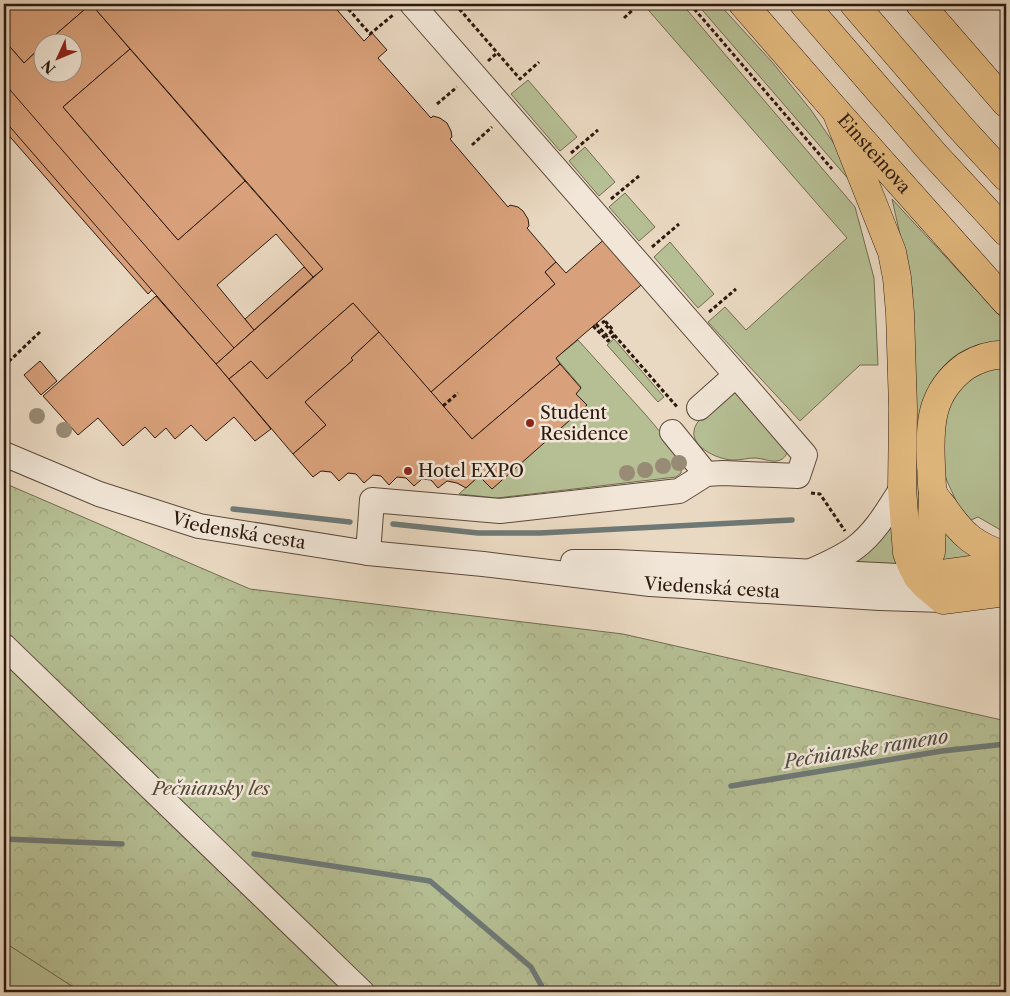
<svg xmlns="http://www.w3.org/2000/svg" width="1010" height="996" font-family="'Libre Caslon Text',serif">
	<defs>
		<pattern id="forest-crowns" width="20" height="18" patternUnits="userSpaceOnUse" patternTransform="scale(1.25)"><rect width="20" height="18" fill="#b6bf94"/><path d="M2 6a3 3 0 1 1 6 0M12 15a3 3 0 1 1 6 0" fill="none" stroke="#9da47e"/></pattern>
	</defs>
	<rect width="100%" height="100%" fill="#ead9c2"/>
	<filter id="stains"><feTurbulence type="fractalNoise" baseFrequency=".004" numOctaves="4"/><feColorMatrix values="0 0 0 0 .2 0 0 0 0 .09 0 0 0 0 .02 0 0 0 .5 -.17"/></filter>
	<radialGradient id="worn" r=".72"><stop offset=".6" stop-color="#630" stop-opacity="0"/><stop offset="1" stop-color="#630" stop-opacity=".3"/></radialGradient>
	<g fill="#b6bf94" stroke="#716c51">
		<polygon points="643,4 682,4 855,207 874,278 878,365 860,365 800,421 708,322 725,307 746,330 847,238"/>
		<polygon points="697,4 719,4 772,62 811,110 841,154 857,189"/>
		<polygon points="528,80 577,137 560,151 511,94"/>
		<polygon points="585,147 615,182 599,196 569,161"/>
		<polygon points="625,193 655,227 639,241 609,207"/>
		<path d="M892,199L1006,322V342C972,341 946,355 930,386L922,543H916L912,288Z"/>
		<polygon points="670,242 714,294 698,308 654,257"/>
		<polygon points="614,339 664,397 658,402 607,345"/>
		<polygon points="578,340 645,414 678,453 682,461 681,473 676,477 497,498 459,494 479,476 492,488 587,405 576,394 581,387 556,358"/>
		<polygon points="1006,362 1006,533 978,517 971,520 958,505 947,481 942,465 941,420 964,377"/>
		<path d="M731,392L738,393L788,451C786,456 783,460 777,461C770,462 762,458 754,458C748,458 741,460 735,460C721,461 691,448 694,431C695,418 722,400 731,392Z"/>
		<polygon points="896,512 900,568 843,568"/>
		<polygon points="941,522 997,563 938,567"/>
		<polygon points="4,942 81,992 4,992"/>
	</g>
	<polygon fill="url(#forest-crowns)" stroke="#716c51" points="4,483 250,589 623,634 1006,721 1006,992 81,992 4,942"/>
	<g fill="none" stroke-linecap="round" stroke-linejoin="round">
		<g stroke="#6e7976" stroke-width="5.5">
			<polyline points="233,509 350,522"/>
			<polyline points="393,524 478,533 540,533 792,520"/>
			<polyline points="731,786 942,751 1006,744"/>
			<polyline points="4,839 122,844"/>
			<polyline points="254,854 430,881 531,967 545,992"/>
		</g>
	</g>
	<g fill="#d9a17b" stroke="#2c190e">
		<polygon points="4,4 91,4 47,42 42,42 42,46 24,63 4,40"/>
		<polygon points="91,4 130,49 63,107 178,240 245,181 323,269 313,277 276,234 217,285 254,330 216,364 152,290 148,294 4,130 4,40 24,63 42,46 42,72 72,72 72,42 47,42"/>
		<polygon points="91,4 332,4 364,41 372,33 387,50 378,58 431,118 433,116 440,118 447,123 451,131 452,137 450,139 508,207 510,205 518,207 523,211 528,219 529,226 527,228 556,262 545,272 555,284 431,392 353,303 267,379 251,361 229,379 216,364 323,269"/>
		<polygon points="130,49 245,181 178,240 63,107"/>
		<polygon points="4,83 234,348 216,364 4,120"/>
		<polygon points="608,236 647,280 556,358 560,364 472,439 431,392 555,284 545,272 556,262 566,273"/>
		<polygon points="304,267 313,277 254,330 245,319"/>
		<polygon points="156,296 216,364 271,429 255,441 234,417 206,441 191,425 175,439 166,428 155,438 145,427 123,446 98,418 78,435 43,396"/>
		<polygon points="353,303 379,332 351,358 353,360 305,402 326,425 293,454 229,379 251,361 267,379"/>
		<polygon points="379,332 472,439 560,364 581,388 576,394 587,405 492,489 479,476 466,488 457,483 447,481 438,488 431,480 422,479 414,486 406,478 397,477 389,485 381,476 373,475 364,483 356,474 348,473 339,481 331,472 321,471 313,477 293,454 326,425 305,402 353,360 351,358"/>
		<polygon points="40,361 57,381 41,395 24,375"/>
	</g>
	<g fill="none" stroke-linecap="round" stroke-linejoin="round">
		<defs>
			<g id="minor">
				<polyline points="412,4 736,375 699,408"/>
				<polyline points="672,432 706,474"/>
				<path id="s1" d="M4,454L99,494L199,526L368,553L483,564L650,584L880,598L943,600"/>
				<polyline points="368,553 372,500 500,511 679,491 706,474 723,473 798,476 805,455 736,375"/>
				<polyline points="573,562 616,562 918,577"/>
				<path d="M811,571C827,564 843,557 856,547C876,532 889,508 902,488"/>
				<polyline points="4,646 362,992"/>
			</g>
			<g id="major">
				<path id="s2" d="M743,4L836,111L1006,302"/>
				<polyline points="920,4 1006,103"/>
				<polyline points="836,111 892,252 897,278 900,313 903,408 902,488 907,553 912,566 918,577 924,584 943,600 1006,592"/>
				<path d="M1006,355C992,354 978,359 966,366C930,392 929,425 931,466C932,474 931,485 933,492C935,498 941,504 944,508C962,535 975,546 1006,556"/>
				<polyline points="918,577 1006,565"/>
				<polyline points="918,577 931,552 933,493"/>
			</g>
			<g id="highway">
				<polyline points="804,4 933,153 1006,232"/>
				<polyline points="854,4 959,126 1006,177"/>
			</g>
		</defs>
		<use href="#minor" stroke="#5c493b" stroke-width="26"/>
		<use href="#major" stroke="#2c190e" stroke-width="29"/>
		<use href="#highway" stroke="#2c190e" stroke-width="29"/>
		<g stroke="#2c190e" stroke-width="3" stroke-dasharray="4 2.5" stroke-linecap="butt">
			<polyline points="344,4 370,34 393,15"/>
			<polyline points="455,4 520,79 539,62"/>
			<polyline points="690,4 832,169"/>
			<polyline points="624,18 639,4"/>
			<polyline points="488,61 497,53"/>
			<polyline points="437,104 457,87"/>
			<polyline points="472,145 492,127"/>
			<polyline points="571,153 598,130"/>
			<polyline points="611,199 639,176"/>
			<polyline points="652,247 679,224"/>
			<polyline points="709,312 736,289"/>
			<polyline points="605,321 603,322 678,408"/>
			<polyline points="596,324 607,336 613,330 605,321"/>
			<polyline points="593,326 608,341 615,335"/>
			<polyline points="4,366 41,331"/>
			<polyline points="443,406 458,393"/>
			<polyline points="811,493 820,494 845,531"/>
			<polyline points="4,987 14,992"/>
		</g>
		<use href="#minor" stroke="#f1e6d7" stroke-width="24"/>
		<use href="#major" stroke="#e5bc81" stroke-width="28"/>
		<use href="#highway" stroke="#e5bc81" stroke-width="28"/>
	</g>
	<g fill="#988b75">
		<circle cx="37" cy="416" r="8"/>
		<circle cx="64" cy="430" r="8"/>
		<circle cx="679" cy="463" r="8"/>
		<circle cx="663" cy="466" r="8"/>
		<circle cx="645" cy="470" r="8"/>
		<circle cx="627" cy="473" r="8"/>
	</g>
	<g fill="#8f2418" stroke="#f1e6d7" stroke-width="2">
		<circle cx="530" cy="423" r="5"/>
		<circle cx="408" cy="471" r="5"/>
	</g>
	<g text-anchor="middle" dominant-baseline="central" stroke-width="5" stroke-linejoin="round" paint-order="stroke">
		<g font-size="18" fill="#2c190e" stroke="#f1e6d7">
			<text stroke="none"><textPath href="#s2" startOffset="199">Einsteinova</textPath></text>
			<text stroke="none"><textPath href="#s1" startOffset="248">Viedenská cesta</textPath></text>
			<text stroke="none"><textPath href="#s1" startOffset="725">Viedenská cesta</textPath></text>
		</g>
		<g font-size="18" fill="#2c190e" stroke="#f1e6d7" text-anchor="start">
			<text x="540" y="413">Student<tspan x="540" dy="21">Residence</tspan></text>
			<text x="418" y="471">Hotel EXPO</text>
		</g>
		<g font-size="18" font-style="italic" fill="#554b36" stroke="#f1e6d7">
			<text x="211" y="789">Pečniansky les</text>
		</g>
		<g font-size="19" font-style="italic" fill="#4d4942" stroke="#f1e6d7">
			<text transform="translate(866 749) rotate(-9)">Pečnianske rameno</text>
		</g>
	</g>
	<rect width="1010" height="996" fill="none" stroke="#ead9c2" stroke-width="20"/>
	<rect x="5" y="5" width="1000" height="986" fill="none" stroke="#2c190e" stroke-width="2.5"/>
	<rect x="10" y="10" width="990" height="976" fill="none" stroke="#2c190e"/>
	<g transform="translate(58 58) rotate(226)"><circle r="24" fill="#f1e6d7" stroke="#a29487"/>
	<path d="M0-4L9 19L0 12L-9 19Z" fill="#8f2418"/>
	<text y="-8" font-size="14" font-weight="bold" text-anchor="middle" fill="#2c190e">N</text>
	</g>
	<rect width="100%" height="100%" filter="url(#stains)"/>
	<rect width="100%" height="100%" fill="url(#worn)"/>
</svg>
